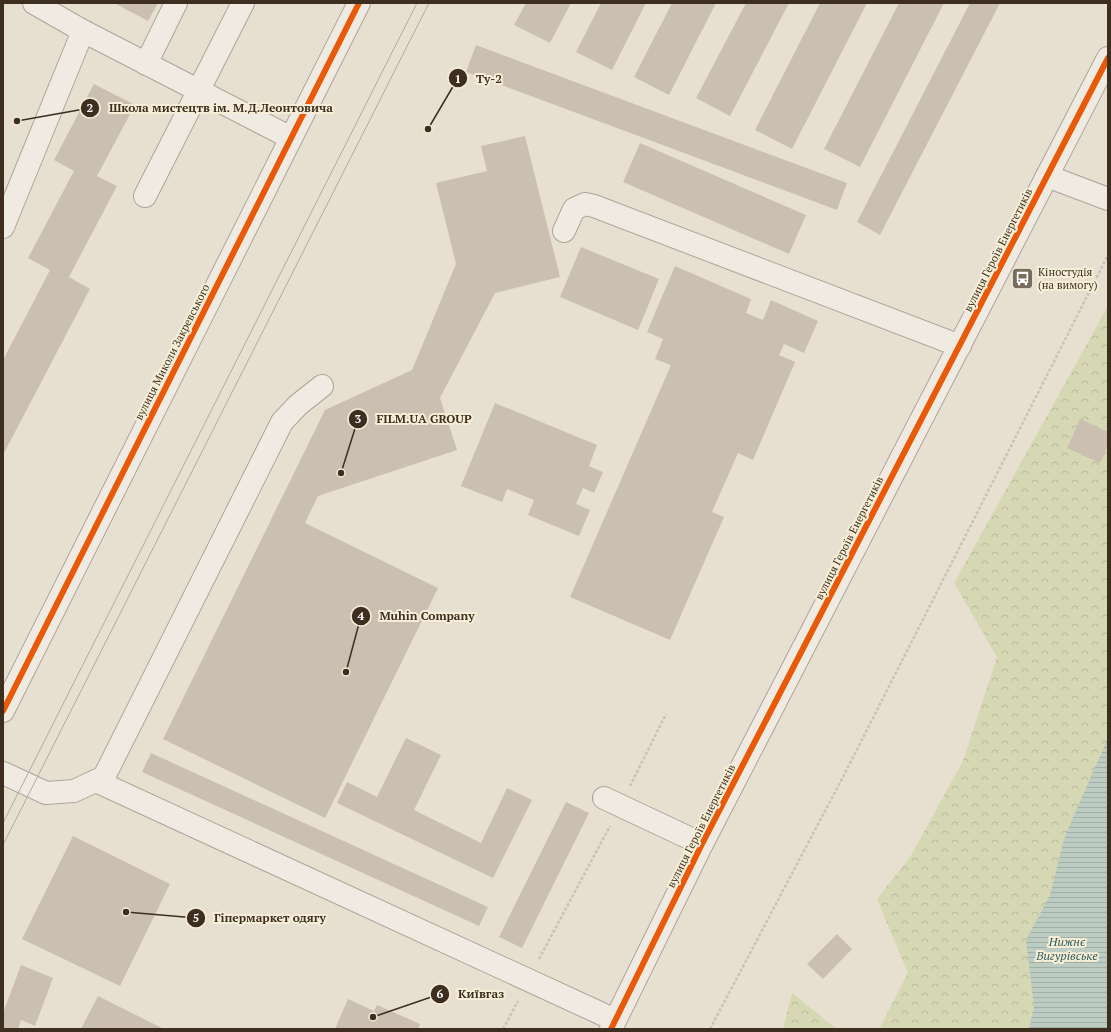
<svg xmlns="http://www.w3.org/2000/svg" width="1111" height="1032" font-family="'PT Serif',serif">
	<defs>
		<pattern id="forest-crowns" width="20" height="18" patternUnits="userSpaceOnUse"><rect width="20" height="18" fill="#d6d7b3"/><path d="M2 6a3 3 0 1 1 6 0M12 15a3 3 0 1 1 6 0" fill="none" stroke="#b9b99a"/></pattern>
		<pattern id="water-rules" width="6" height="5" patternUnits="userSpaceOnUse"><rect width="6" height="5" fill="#bcccc2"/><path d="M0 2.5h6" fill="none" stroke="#a2b0a6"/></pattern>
	</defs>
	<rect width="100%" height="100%" fill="#e7e0d1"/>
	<g fill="url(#forest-crowns)">
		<polygon points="1108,306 1108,1029 879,1029 908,973 877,899 910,857 963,761 997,657 954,583"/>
		<polygon points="792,993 837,1029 783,1029"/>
	</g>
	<polygon fill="url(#water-rules)" points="1108,738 1108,1029 1029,1029 1034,1007 1026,940 1050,895 1065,836"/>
	<g fill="#cbbfb2">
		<polygon points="114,3 158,3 148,21"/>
		<polygon points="526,3 571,3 550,43 514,25"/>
		<polygon points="601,3 646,3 612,70 576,52"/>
		<polygon points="672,3 716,3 669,95 634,77"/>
		<polygon points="746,3 789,3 730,116 696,98"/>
		<polygon points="820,3 867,3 792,149 755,130"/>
		<polygon points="899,3 944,3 860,167 824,149"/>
		<polygon points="970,3 1000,3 880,235 857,222"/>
		<polygon points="476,45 847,183 837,210 466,72"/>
		<polygon points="94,84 135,105 97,176 117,186 69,277 90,289 3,455 3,360 50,270 28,258 74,171 54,160"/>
		<polygon points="525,136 560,277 495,293 440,398 457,450 318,496 305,523 438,588 325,818 163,739 325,410 412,370 456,264 436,183 487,171 481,146"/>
		<polygon points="640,143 806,215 789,254 623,182"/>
		<polygon points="581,247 659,279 638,330 560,297"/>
		<polygon points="675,266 751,299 746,313 763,320 771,300 818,321 804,353 784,344 779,355 795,362 753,460 738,453 712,512 724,517 670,640 570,597 671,365 655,359 663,339 647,332"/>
		<polygon points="495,403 597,445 589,466 603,472 594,493 583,488 576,504 590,510 579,536 528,515 534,500 507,489 502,502 461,486"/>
		<polygon points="1080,419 1108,432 1108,445 1100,463 1067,448"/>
		<polygon points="406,738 441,755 414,810 481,843 507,788 532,800 493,878 337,803 347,782 377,797"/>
		<polygon points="151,753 488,907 479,926 142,772"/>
		<polygon points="566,802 589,813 522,948 499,937"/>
		<polygon points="73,836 170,884 120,986 22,939"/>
		<polygon points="837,934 852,949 823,979 807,964"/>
		<polygon points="21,965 53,978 35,1026 21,1020 18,1029 3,1029 3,1013"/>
		<polygon points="98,996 164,1029 81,1029"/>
		<polygon points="348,999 374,1011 377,1005 420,1024 418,1029 335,1029"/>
	</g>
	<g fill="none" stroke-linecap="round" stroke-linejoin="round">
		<defs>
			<g id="minor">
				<polyline points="34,3 83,31 291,138"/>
				<polyline points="146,64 176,3"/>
				<polyline points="1047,176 1108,199"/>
				<polyline points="145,196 243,3"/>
				<polyline points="3,227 83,31"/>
				<polyline points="564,231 574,209 585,204 594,206 960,346"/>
				<polyline points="3,711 359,3"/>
				<polyline points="3,773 46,793 74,791 104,777 282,422 298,405 322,386"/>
				<polyline points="96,781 615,1020"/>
				<polyline points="604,798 702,844"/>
				<polyline points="611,1029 702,844 1108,58"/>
			</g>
		</defs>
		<use href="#minor" stroke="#ada599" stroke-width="24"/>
		<g stroke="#c8c2b9" stroke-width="2.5" stroke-dasharray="3 2" stroke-linecap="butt">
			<polyline points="630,786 666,714"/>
			<polyline points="539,959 610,826"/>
			<polyline points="503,1029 518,1001"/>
			<polyline points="710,1029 844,775 1108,255"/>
		</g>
		<use href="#minor" stroke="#efebe3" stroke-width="22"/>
		<g stroke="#afaaa2" stroke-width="1">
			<polyline points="3,823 417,3"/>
			<polyline points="3,845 429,3"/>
		</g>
		<defs>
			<g id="cycleway">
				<polyline points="3,711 359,3"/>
				<polyline points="611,1029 702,844 1108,58"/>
			</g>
		</defs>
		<use href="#cycleway" stroke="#f7eed8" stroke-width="8"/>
		<use href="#cycleway" stroke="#e8590c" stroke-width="6"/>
	</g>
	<defs>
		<symbol id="bus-square" viewBox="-11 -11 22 22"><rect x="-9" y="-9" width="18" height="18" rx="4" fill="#786c5e" stroke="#f7eed8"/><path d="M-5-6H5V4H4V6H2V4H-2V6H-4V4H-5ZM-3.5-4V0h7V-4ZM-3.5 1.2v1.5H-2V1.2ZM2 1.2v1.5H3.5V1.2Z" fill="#fff"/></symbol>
	</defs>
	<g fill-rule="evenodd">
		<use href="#bus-square" x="1010" y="266" width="25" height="25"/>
	</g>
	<g text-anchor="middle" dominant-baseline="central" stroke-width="4" stroke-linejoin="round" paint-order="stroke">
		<g font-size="11" fill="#3d2e20" stroke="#f7eed8">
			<text transform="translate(998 250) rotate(-63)">вулиця Героїв Енергетиків</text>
			<text transform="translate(172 352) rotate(-63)">вулиця Миколи Закревського</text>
			<text transform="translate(849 538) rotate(-63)">вулиця Героїв Енергетиків</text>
			<text transform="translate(701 826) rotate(-63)">вулиця Героїв Енергетиків</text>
		</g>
		<g font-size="11" fill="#3d2e20" stroke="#f7eed8" text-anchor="start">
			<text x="1038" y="272">Кіностудія<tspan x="1038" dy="13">(на вимогу)</tspan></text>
		</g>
		<g font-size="12" font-style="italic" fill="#2f5d5a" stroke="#f7eed8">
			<text x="1067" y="941">Нижнє<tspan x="1067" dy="14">Вигурівське</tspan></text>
		</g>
	</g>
	<path fill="none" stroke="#3d2e20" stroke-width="1.5" d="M428 129L458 78M17 121L90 108M341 473L358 419M346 672L361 616M126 912L196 918M373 1017L440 994"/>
	<g fill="#3d2e20" stroke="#f7eed8" stroke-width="1.5">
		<circle cx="428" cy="129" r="4"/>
		<circle cx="17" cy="121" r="4"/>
		<circle cx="341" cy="473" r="4"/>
		<circle cx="346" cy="672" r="4"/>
		<circle cx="126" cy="912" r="4"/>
		<circle cx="373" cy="1017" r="4"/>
		<circle cx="458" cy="78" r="10"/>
		<circle cx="90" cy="108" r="10"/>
		<circle cx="358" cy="419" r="10"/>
		<circle cx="361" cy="616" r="10"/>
		<circle cx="196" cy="918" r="10"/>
		<circle cx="440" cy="994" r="10"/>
	</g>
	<g font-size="12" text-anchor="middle" font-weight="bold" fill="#fff">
		<text x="458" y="83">1</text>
		<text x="90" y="112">2</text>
		<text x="358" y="423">3</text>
		<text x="361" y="620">4</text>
		<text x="196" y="922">5</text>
		<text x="440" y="998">6</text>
	</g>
	<g font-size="12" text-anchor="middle" font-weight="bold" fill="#3d2e20" stroke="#f7eed8" stroke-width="4" stroke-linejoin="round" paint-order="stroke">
		<text x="489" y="83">Ту-2</text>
		<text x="221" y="112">Школа мистецтв ім. М.Д.Леонтовича</text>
		<text x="424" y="423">FILM.UA GROUP</text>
		<text x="427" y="620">Muhin Company</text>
		<text x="270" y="922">Гіпермаркет одягу</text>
		<text x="481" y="998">Київгаз</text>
	</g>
	<rect width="1111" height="1032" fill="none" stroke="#3d2e20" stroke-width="8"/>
</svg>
